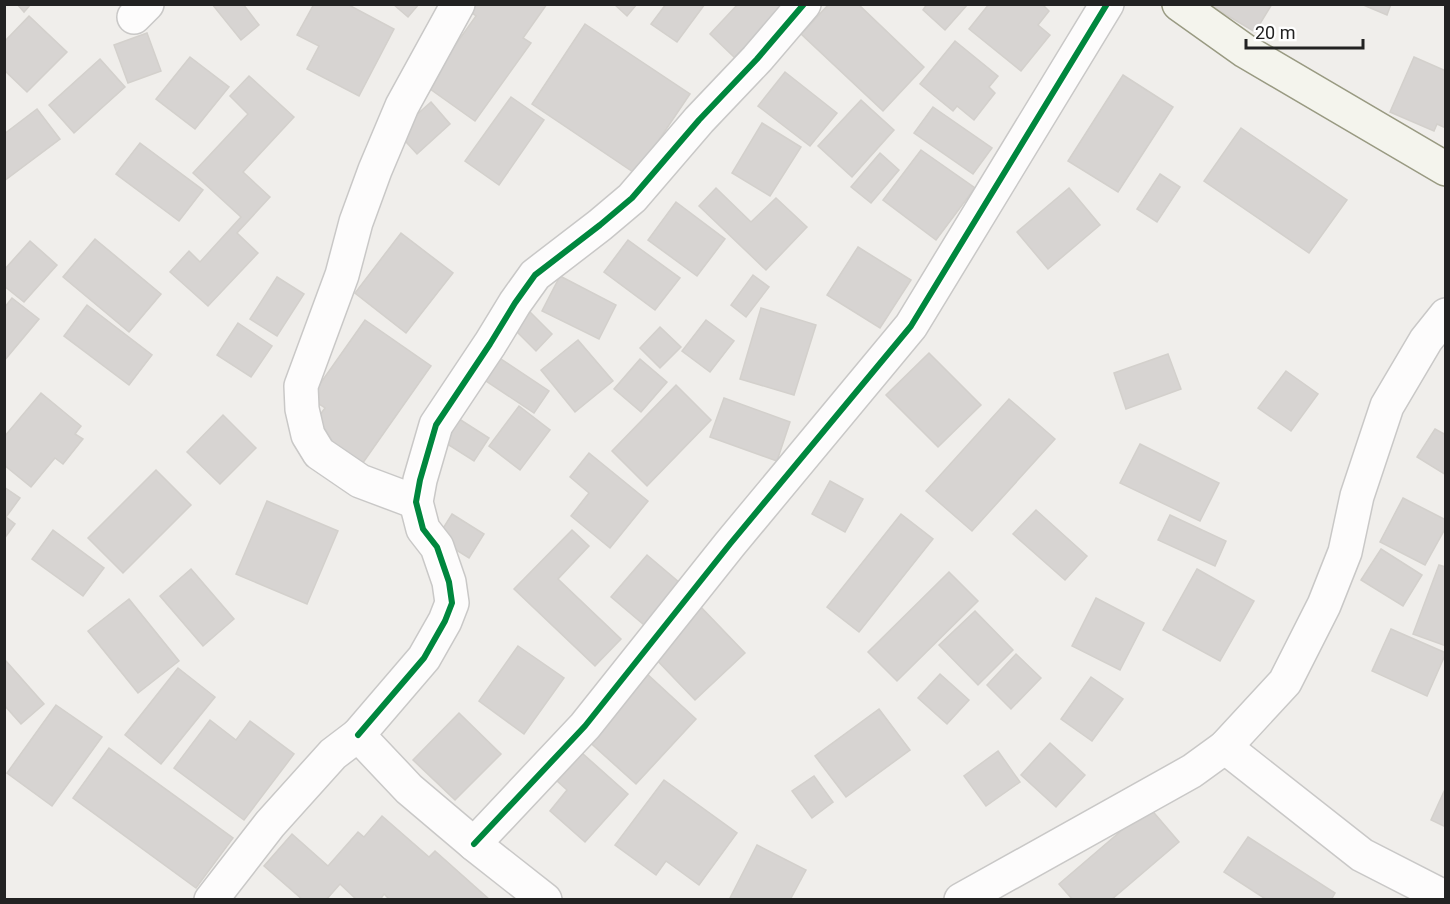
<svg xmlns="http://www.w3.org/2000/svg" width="1450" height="904" font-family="Roboto,sans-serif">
	<rect width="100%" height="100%" fill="#f0eeeb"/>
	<g fill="#d7d4d2" stroke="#d3d0cc" stroke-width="1.5">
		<polygon points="17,4 31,4 24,12"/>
		<polygon points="212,4 243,4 259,25 241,40"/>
		<polygon points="314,4 347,4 394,29 359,96 307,69 319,46 297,35"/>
		<polygon points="393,4 419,4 408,17"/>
		<polygon points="464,4 547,4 523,38 531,43 475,121 426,86 476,16 463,6"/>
		<polygon points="614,4 637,4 627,16"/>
		<polygon points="666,4 705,4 677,42 651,24"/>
		<polygon points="738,4 786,4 735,58 710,34"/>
		<polygon points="829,4 858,4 924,67 883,111 801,34"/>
		<polygon points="927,4 968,4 945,30 923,10"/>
		<polygon points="989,4 1042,4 1049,11 1038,25 1050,35 1021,71 969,29"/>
		<polygon points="1208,4 1272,4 1255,32"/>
		<polygon points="1361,4 1391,4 1387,15"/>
		<polygon points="29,16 67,52 27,92 4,70 4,42"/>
		<polygon points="585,24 690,94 636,174 532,104"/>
		<polygon points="147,33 161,71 128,83 114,45"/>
		<polygon points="955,41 998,76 989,87 995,93 974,120 957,106 953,111 920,84"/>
		<polygon points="190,57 229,87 195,129 156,99"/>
		<polygon points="1414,57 1446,71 1446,128 1437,124 1434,131 1390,112"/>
		<polygon points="100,59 125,87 74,133 49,105"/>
		<polygon points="785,72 837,113 810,146 758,106"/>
		<polygon points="1123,75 1173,107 1118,192 1068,161"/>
		<polygon points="249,76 294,117 243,172 270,197 237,233 258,253 208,306 170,272 189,251 200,262 241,217 193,173 248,114 230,96"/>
		<polygon points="511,97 544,120 499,185 465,161"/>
		<polygon points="861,100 894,130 852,177 818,146"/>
		<polygon points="431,102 450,124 417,154 397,132"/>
		<polygon points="933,107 992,148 973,174 914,133"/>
		<polygon points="37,109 60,139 4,181 4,134"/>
		<polygon points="762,123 801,147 770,196 732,173"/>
		<polygon points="1241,128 1347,200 1309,253 1204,181"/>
		<polygon points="140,143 203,190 179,221 116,174"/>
		<polygon points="921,150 975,188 936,240 883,200"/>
		<polygon points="880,153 899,170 871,203 851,187"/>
		<polygon points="1160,174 1180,187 1157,222 1137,209"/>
		<polygon points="716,188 751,222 776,198 807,227 766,270 699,206"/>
		<polygon points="1069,188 1100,225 1048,269 1017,232"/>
		<polygon points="676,202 725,239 697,276 648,240"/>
		<polygon points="401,233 453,273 406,333 355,293"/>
		<polygon points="95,239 161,294 129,332 63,277"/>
		<polygon points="628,240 680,278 655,310 604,272"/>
		<polygon points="30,241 57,265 24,302 4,286 4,270"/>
		<polygon points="858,247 911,280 880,328 827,295"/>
		<polygon points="753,275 769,287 746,317 731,305"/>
		<polygon points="560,276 616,305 599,339 542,311"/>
		<polygon points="277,277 304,294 277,336 250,319"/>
		<polygon points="12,298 39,319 4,361 4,308"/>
		<polygon points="87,305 152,355 129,385 64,336"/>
		<polygon points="524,306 552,334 536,351 507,322"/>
		<polygon points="761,308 816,325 794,395 740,379"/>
		<polygon points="365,320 431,366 360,467 308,431 325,408 310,398"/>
		<polygon points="706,320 734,341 710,372 682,351"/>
		<polygon points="238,323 272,346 251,377 217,355"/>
		<polygon points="660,327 681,347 660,368 640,348"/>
		<polygon points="578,340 613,381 575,412 541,370"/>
		<polygon points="929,353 981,405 938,447 886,395"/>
		<polygon points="1168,354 1181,389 1126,409 1114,373"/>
		<polygon points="498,357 549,391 534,413 483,379"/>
		<polygon points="640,359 667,382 641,412 614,389"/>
		<polygon points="1286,371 1318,394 1291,431 1258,408"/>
		<polygon points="676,385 711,420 647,486 612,451"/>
		<polygon points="41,393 81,426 75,434 83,439 63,464 55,458 31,487 4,465 4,437"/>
		<polygon points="724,398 790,422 777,461 710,437"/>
		<polygon points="1009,399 1055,439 972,531 926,491"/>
		<polygon points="519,406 550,430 520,470 489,446"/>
		<polygon points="223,415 256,448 220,484 187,452"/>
		<polygon points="456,417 489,438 474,461 441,440"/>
		<polygon points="1435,429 1446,435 1446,475 1417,457"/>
		<polygon points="1140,444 1219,483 1200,521 1120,483"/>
		<polygon points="589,453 648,501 610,548 571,516 589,493 570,477"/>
		<polygon points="156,470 191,505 123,573 88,538"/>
		<polygon points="830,481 863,499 845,532 812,514"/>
		<polygon points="4,487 20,498 6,517 15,524 4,539"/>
		<polygon points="1403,498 1446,520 1446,527 1425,565 1380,542"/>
		<polygon points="267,501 338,531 307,604 236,574"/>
		<polygon points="1036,510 1087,556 1065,580 1013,534"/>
		<polygon points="452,514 484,534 469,558 437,538"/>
		<polygon points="901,514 933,539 859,632 827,607"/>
		<polygon points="1170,515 1226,541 1215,566 1158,540"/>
		<polygon points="53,530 104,568 83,596 32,559"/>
		<polygon points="572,530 589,546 558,579 621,639 595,666 514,589"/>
		<polygon points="1381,549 1422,575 1403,606 1361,580"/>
		<polygon points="647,555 686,588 650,630 611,597"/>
		<polygon points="1439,565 1446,567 1446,646 1413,634"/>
		<polygon points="191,569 234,619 203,646 160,596"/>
		<polygon points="1197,569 1254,601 1220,661 1163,630"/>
		<polygon points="949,572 978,601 897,681 868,652"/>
		<polygon points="1096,598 1144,623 1120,670 1072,646"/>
		<polygon points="129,599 179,661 138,693 88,631"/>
		<polygon points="698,604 745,653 695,700 651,654"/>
		<polygon points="975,611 1013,650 978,685 939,645"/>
		<polygon points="1391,629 1446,653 1427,696 1372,671"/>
		<polygon points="518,646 564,678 524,734 479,701"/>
		<polygon points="1016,654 1041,678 1011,709 987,685"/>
		<polygon points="6,661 44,704 21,724 4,705 4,663"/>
		<polygon points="178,668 215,697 161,764 125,735"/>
		<polygon points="645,672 696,719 636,784 585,738"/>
		<polygon points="940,674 969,700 947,724 918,698"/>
		<polygon points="1091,677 1123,699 1092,741 1061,719"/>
		<polygon points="56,705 102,737 52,806 7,773"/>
		<polygon points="879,709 910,750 846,797 815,756"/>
		<polygon points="459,713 501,754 455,800 413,760"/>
		<polygon points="210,720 236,740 250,721 294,754 244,820 174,768"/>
		<polygon points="1050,743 1085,775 1056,807 1021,775"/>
		<polygon points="109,748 233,838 196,888 73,798"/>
		<polygon points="998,751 1020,782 986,806 964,776"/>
		<polygon points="582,753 628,794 585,842 550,811 567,790 557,781"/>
		<polygon points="814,776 833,802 812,818 792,791"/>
		<polygon points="664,780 737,833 699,885 666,861 656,875 615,845"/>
		<polygon points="1446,787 1446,827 1431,820"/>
		<polygon points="1149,807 1179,842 1111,900 1073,900 1059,884"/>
		<polygon points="382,816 429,857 435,851 490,900 390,900 384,894 380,900 357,900 340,884 326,900 303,900 264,866 292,834 328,866 358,832 364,837"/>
		<polygon points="1248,837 1335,893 1331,900 1267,900 1224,872"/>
		<polygon points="757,845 806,870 790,900 729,900"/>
	</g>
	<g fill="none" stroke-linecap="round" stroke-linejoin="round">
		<defs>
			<g id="street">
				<polyline points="134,17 147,4"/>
				<polyline points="416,502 360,481 319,453 308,435 302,409 301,386 342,275 356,222 375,170 402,106 458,4"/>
				<polyline points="358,735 424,658 445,621 452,603 449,582 437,547 423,529 416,502 420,480 436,425 490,344 515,303 535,275 600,225 632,198 699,120 757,59 804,4"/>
				<polyline points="1225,747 1362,855 1446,898"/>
				<polyline points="474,844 585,726 730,544 911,326 1107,4"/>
				<polyline points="211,900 270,824 333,754 358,735 409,789 474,844 545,900"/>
				<polyline points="961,900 1192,771 1225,747 1285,682 1324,605 1345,552 1357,496 1387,406 1426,340 1446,315"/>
			</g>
			<polyline id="secondary" points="1179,4 1245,51 1446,169"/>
		</defs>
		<use href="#street" stroke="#c9c8c7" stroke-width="36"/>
		<use href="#secondary" stroke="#999a82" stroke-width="36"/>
		<use href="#street" stroke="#fdfcfc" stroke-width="33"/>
		<use href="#secondary" stroke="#f4f4ed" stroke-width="33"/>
		<defs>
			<g id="cycleway">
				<polyline points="358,735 424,658 445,621 452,603 449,582 437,547 423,529 416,502 420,480 436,425 490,344 515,303 535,275 600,225 632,198 699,120 757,59 804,4"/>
				<polyline points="474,844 585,726 730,544 911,326 1107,4"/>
			</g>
		</defs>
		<use href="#cycleway" stroke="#fff" stroke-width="10"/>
		<use href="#cycleway" stroke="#00873e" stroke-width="6"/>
	</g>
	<rect width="1450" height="904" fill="none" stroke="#222222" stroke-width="12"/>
	<path d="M1246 39v9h117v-9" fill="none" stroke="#222222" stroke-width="3"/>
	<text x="1255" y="39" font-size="18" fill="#222222" stroke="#ffffff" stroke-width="4.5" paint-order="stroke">20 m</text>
</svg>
